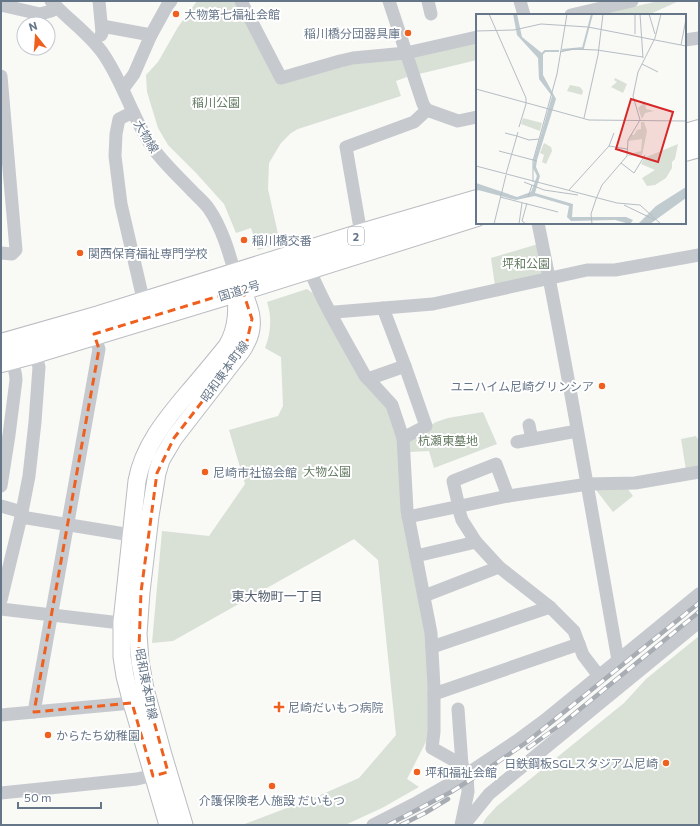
<svg xmlns="http://www.w3.org/2000/svg" width="700" height="826" font-family="Commissioner,'Noto Sans JP',sans-serif">
	<rect width="100%" height="100%" fill="#f9f9f6"/>
	<g fill="#d9e1d7">
		<polygon points="197,1 235,1 276,80 338,66 402,59 407,77 396,81 401,96 298,129 291,133 281,143 269,163 268,189 280,243 258,250 251,228 236,233 224,204 196,173 168,145 158,128 147,92 146,75 158,62 178,27"/>
		<polygon points="659,1 679,1 648,15 596,15"/>
		<polygon points="477,42 477,60 419,74 414,57"/>
		<polygon points="538,244 543,275 495,286 491,258"/>
		<path d="M307,289L314,294L389,408L398,436L424,616L431,732L407,779L419,787L382,808L345,825H242L316,797L359,778L396,735L378,560L354,539L173,641L152,643L162,531L209,536L245,484L229,430L278,416L283,406L281,357L265,348C271,333 272,317 267,302Z"/>
		<polygon points="483,412 497,444 434,468 429,451 410,452 409,438 436,422 448,418"/>
		<polygon points="696,436 699,441 699,468 686,470 681,439"/>
		<polygon points="627,488 633,496 613,512 596,490 596,489"/>
		<polygon points="699,636 699,825 482,825 486,818 497,806 624,703 646,679"/>
	</g>
	<g fill="none" stroke-linecap="round" stroke-linejoin="round">
		<defs>
			<g id="major">
				<path d="M168,825L132,703L125,676L122,657V622L137,481C143,447 166,419 187,394C201,378 214,362 227,346C239,326 237,306 236,284"/>
				<path d="M184,825L163,755L145,689L140,661L138,634L141,592L150,516L157,473L161,460L174,438L236,358C239,354 243,350 245,345C259,322 247,301 237,279"/>
			</g>
			<g id="highway">
				<polyline points="685,134 699,130"/>
				<polyline points="685,151 699,147"/>
				<polyline points="1,344 99,316 361,234 477,200"/>
				<polyline points="1,362 35,353 236,292 477,216"/>
			</g>
		</defs>
		<use href="#major" stroke="#b9bdc1" stroke-width="19"/>
		<use href="#highway" stroke="#babdc1" stroke-width="22"/>
		<g stroke="#c6c9ce" stroke-width="13">
			<path d="M51,1C68,20 90,34 104,55C123,83 132,116 150,144C162,162 178,176 193,192C198,197 205,203 209,209C222,228 229,252 235,274"/>
			<polyline points="99,1 102,33 101,35"/>
			<polyline points="241,1 281,78 340,61 353,58 406,53 477,37"/>
			<polyline points="389,1 423,104 427,110 458,121 477,117"/>
			<polyline points="428,1 431,14"/>
			<polyline points="520,1 524,15"/>
			<polyline points="1,5 40,14 51,11 57,7"/>
			<polyline points="571,15 632,1"/>
			<polyline points="102,26 151,35"/>
			<polyline points="685,40 699,38"/>
			<polyline points="1,76 16,250 12,254 1,253"/>
			<polyline points="123,89 134,74 151,35 167,6 171,1"/>
			<polyline points="133,112 119,119 116,134 115,156 121,204 144,303"/>
			<path d="M538,223C568,368 592,514 618,660"/>
			<polyline points="361,234 346,147 414,122 427,110"/>
			<path d="M309,268C324,306 346,341 365,376L371,382L392,405L403,438L407,510L431,633L434,687V732L432,748L462,765L467,774L468,792L461,825"/>
			<polyline points="383,308 405,366 426,426 403,438"/>
			<polyline points="331,314 335,312 433,304 587,270 615,270 699,255"/>
			<polyline points="368,379 405,366"/>
			<polyline points="529,425 532,439"/>
			<polyline points="517,442 577,431"/>
			<path d="M1,486L9,435L16,380C16,372 14,367 11,360"/>
			<polyline points="1,506 22,512"/>
			<polyline points="458,507 462,520 476,542 499,567 550,607 574,631 583,655 599,676"/>
			<polyline points="459,507 453,481 496,464 508,496"/>
			<polyline points="21,517 131,535"/>
			<polyline points="408,517 508,496 588,484 635,483 699,472"/>
			<polyline points="416,556 476,542"/>
			<polyline points="424,596 499,567"/>
			<polyline points="1,600 21,517 29,476 35,422 39,367 35,353"/>
			<polyline points="1,609 112,622 122,622"/>
			<polyline points="432,647 550,607"/>
			<polyline points="434,694 579,644"/>
			<polyline points="458,709 462,765"/>
			<polyline points="34,712 99,349 94,334"/>
			<polyline points="1,715 132,703"/>
			<polyline points="1,793 137,779 162,773"/>
			<polyline points="373,825 418,802 467,774 518,740 545,720 699,594"/>
			<polyline points="464,825 489,794 699,622"/>
		</g>
		<use href="#major" stroke="#fff" stroke-width="17"/>
		<use href="#highway" stroke="#fff" stroke-width="20"/>
		<defs>
			<g id="rail">
				<polyline points="528,748 563,723 699,612"/>
				<polyline points="388,825 451,792 489,768 527,742 699,603"/>
				<polyline points="401,825 425,813 448,799"/>
			</g>
		</defs>
		<use href="#rail" stroke="#a8adb4" stroke-width="4.5"/>
		<use href="#rail" stroke="#fff" stroke-width="3" stroke-dasharray="9" stroke-linecap="butt"/>
	</g>
	<path fill="none" stroke="#ef601f" stroke-width="3" stroke-dasharray="8 5" stroke-linejoin="round" d="M242,289L252,319L246,345L174,438L157,473L141,592L139,648L145,689L168,772L153,776L132,703L34,712L99,349L94,334Z"/>
	<g fill="#ef601f" stroke="#fff" stroke-width="1.5">
		<circle cx="176" cy="14" r="4"/>
		<circle cx="408" cy="33" r="4"/>
		<circle cx="244" cy="240" r="4"/>
		<circle cx="80" cy="253" r="4"/>
		<circle cx="602" cy="386" r="4"/>
		<circle cx="205" cy="472" r="4"/>
		<path d="M277 701h4v4h4v4h-4v4h-4v-4h-4v-4h4z"/>
		<circle cx="48" cy="735" r="4"/>
		<circle cx="666" cy="763" r="4"/>
		<circle cx="417" cy="772" r="4"/>
		<circle cx="272" cy="786" r="4"/>
	</g>
	<g text-anchor="middle" dominant-baseline="central" stroke-width="4" stroke-linejoin="round" paint-order="stroke">
		<rect fill="#fff" stroke="#949fac" stroke-width="1" x="348" y="227" width="16" height="18" rx="3"/>
		<g font-size="11" font-weight="bold" fill="#667689">
			<text x="356" y="236">2</text>
		</g>
		<g font-size="12" fill="#667689" stroke="#fff" text-anchor="start">
			<text x="184" y="14">大物第七福祉会館</text>
			<text x="400" y="33" text-anchor="end">稲川橋分団器具庫</text>
			<text x="252" y="240">稲川橋交番</text>
			<text x="88" y="253">関西保育福祉専門学校</text>
			<text x="594" y="386" text-anchor="end">ユニハイム尼崎グリンシア</text>
			<text x="213" y="472">尼崎市社協会館</text>
			<text x="288" y="707">尼崎だいもつ病院</text>
			<text x="56" y="735">からたち幼稚園</text>
			<text x="658" y="763" text-anchor="end">日鉄鋼板SGLスタジアム尼崎</text>
			<text x="425" y="772">坪和福祉会館</text>
			<text x="272" y="800" text-anchor="middle">介護保険老人施設 だいもつ</text>
		</g>
		<g font-size="12" fill="#647a61" stroke="#fff">
			<text x="216" y="102">稲川公園</text>
			<text x="526" y="263">坪和公園</text>
			<text x="448" y="440">杭瀬東墓地</text>
			<text x="327" y="471">大物公園</text>
		</g>
		<g font-size="12" fill="#667689" stroke="#fff">
			<text transform="translate(147 136) rotate(59)">大物線</text>
			<text transform="translate(239 290) rotate(-17)">国道2号</text>
			<text transform="translate(224 371) rotate(-54)">昭和東本町線</text>
			<text transform="translate(147 684) rotate(79)">昭和東本町線</text>
		</g>
		<g font-size="13" fill="#54606e" stroke="#fff">
			<text x="277" y="596">東大物町一丁目</text>
		</g>
	</g>
	<g transform="translate(476 14)">
		<rect width="210" height="210" fill="#f9f9f6"/>
		<path d="M139,64L151,70L147,79L135,73L141,68L138,66ZM94,71L104,73L107,77L106,81L91,77ZM169,88L170,95L178,97L169,99L166,105L162,94ZM47,104L66,109L64,117L45,110ZM165,108H168L171,117L167,137L166,141L152,142L153,140L165,137L166,125L152,127L155,120L158,121L161,116L165,115ZM68,129L75,133L76,137L70,150L66,148L68,141L64,139ZM202,130L199,145L196,148V154L190,164L179,171L171,172L166,164L179,156L165,150L168,144Z" fill="#d9e1d7"/>
		<path d="M37,0H41L46,23L67,40V61L80,85L61,146L60,153L64,162L59,179L97,190L96,203H150L157,206L154,210L139,206L95,207L91,203L93,192L59,182L40,186L2,176L0,178V169L41,183L55,178L61,162L57,154L58,145L76,82L63,65L62,44L41,21ZM210,173V184L174,210H162L180,192Z" fill="#c0cbd0"/>
		<path fill="none" stroke="#c0cbd0" stroke-width="2" d="M86,36L107,34L116,0M66,40L69,37H83"/>
		<path fill="none" stroke="#b5bdc4" stroke-width="1" d="M13,0L50,84V90M159,0V20M164,0L167,44M173,0L179,20M0,17L38,16L65,10L112,13L210,32M205,31L210,5M84,38L97,35L121,36L167,43M166,50L182,58M0,75L113,106L210,107M108,104L122,41L127,0M164,106L157,82L162,58L179,24L185,0M43,113L50,90M29,119L41,122M41,122L53,126L63,125M133,132L151,135M23,137L61,147M145,149L158,159L169,141M0,152L141,189L164,191L185,210M30,160L42,118M48,168L68,176L102,181M57,168V147L81,60L91,0M93,176L133,132L138,119M24,183L82,198M52,183L56,171M120,185L126,171L151,142L152,126L164,106M148,191L179,206M18,210L30,161M43,210L46,189M50,210L46,207L51,189M116,210L115,200L120,185"/>
		<path fill="#d62828" fill-opacity="0.15" stroke="#d62828" stroke-width="2" d="M155,85L197,98L182,148L140,135Z"/>
		<rect width="210" height="210" fill="none" stroke="#667689" stroke-width="2"/>
	</g>
	<rect width="700" height="826" fill="none" stroke="#667689" stroke-width="4"/>
	<g transform="translate(36 36) rotate(343)"><circle r="19" fill="#ffffff" stroke="#c2c8d0"/>
	<path d="M0-3L7 15L0 10L-7 15Z" fill="#ef601f"/>
	<text y="-6" font-size="11" font-weight="bold" text-anchor="middle" fill="#667689">N</text>
	</g>
	<path d="M18 802v6h83v-6" fill="none" stroke="#667689" stroke-width="2"/>
	<text x="24" y="802" font-size="12" fill="#667689" stroke="#ffffff" stroke-width="3" paint-order="stroke">50 m</text>
</svg>
